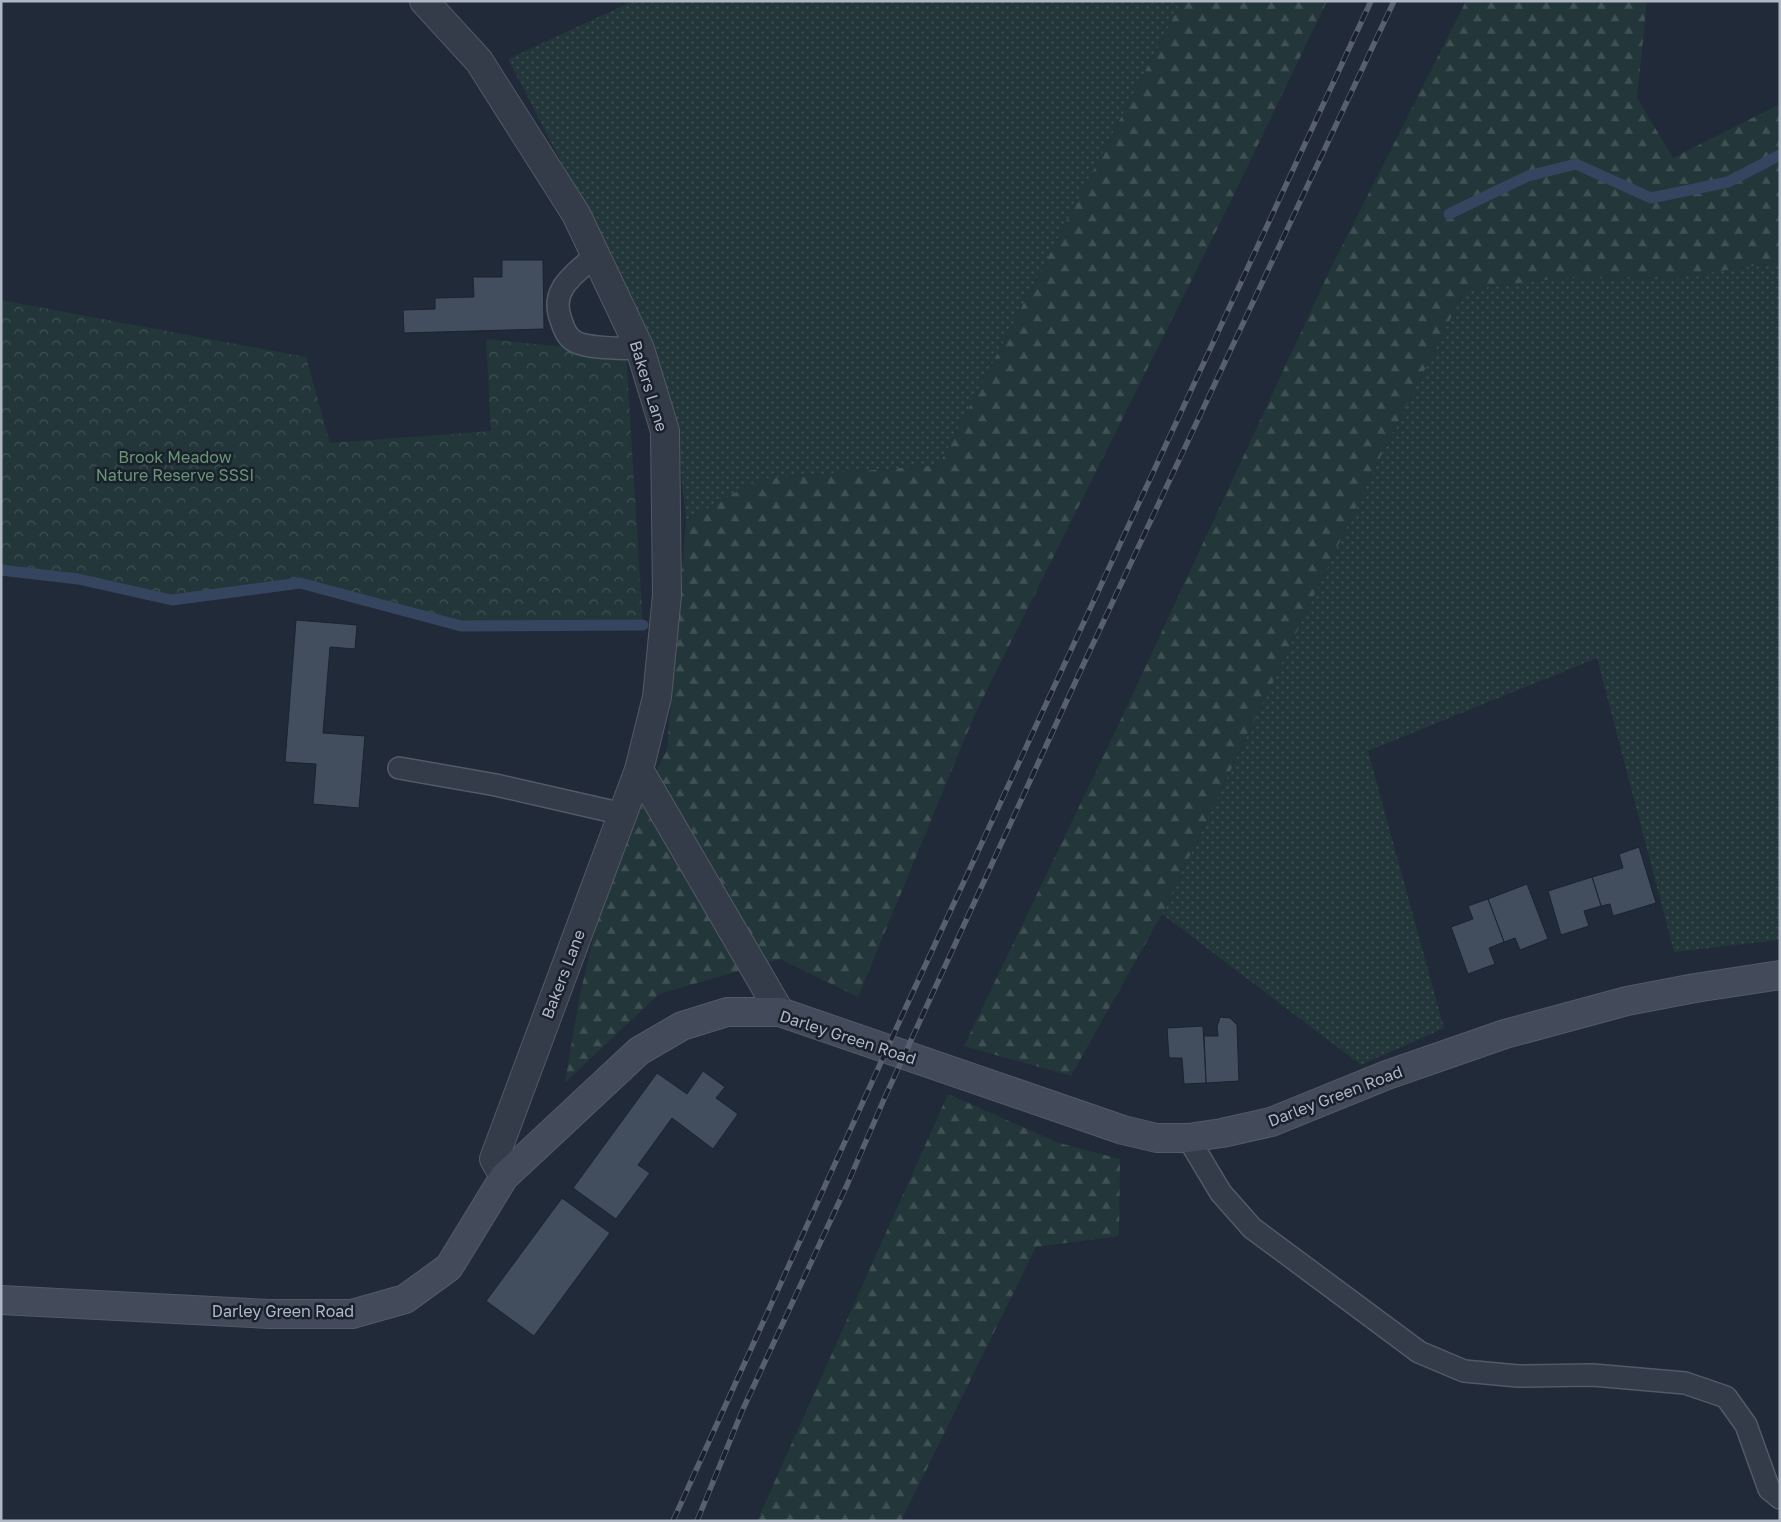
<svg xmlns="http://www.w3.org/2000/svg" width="1781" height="1522" font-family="'Golos Text',sans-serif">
	<defs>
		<pattern id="grass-dots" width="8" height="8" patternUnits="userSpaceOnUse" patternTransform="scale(1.25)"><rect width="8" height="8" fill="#233639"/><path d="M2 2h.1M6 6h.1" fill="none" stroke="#405154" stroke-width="1.8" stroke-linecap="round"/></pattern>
		<pattern id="forest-firs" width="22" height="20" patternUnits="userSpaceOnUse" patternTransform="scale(1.25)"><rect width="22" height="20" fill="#233639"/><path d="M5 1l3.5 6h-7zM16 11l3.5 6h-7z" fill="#405154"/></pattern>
		<pattern id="park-crowns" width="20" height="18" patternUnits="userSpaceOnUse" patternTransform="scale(1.25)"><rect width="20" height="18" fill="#233639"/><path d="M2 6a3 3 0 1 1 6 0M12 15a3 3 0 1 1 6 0" fill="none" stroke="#405154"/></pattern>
	</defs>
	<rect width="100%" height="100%" fill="#212a38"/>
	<g fill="url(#grass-dots)">
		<polygon points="633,1 1182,1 939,465 759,479 686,521 678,439 641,316 508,59"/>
		<polygon points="1780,262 1780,940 1674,952 1597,658 1368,751 1444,1028 1361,1065 1162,914 1373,472 1465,290 1560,278 1668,279"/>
	</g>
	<g fill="url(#forest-firs)">
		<polygon points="1182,1 1327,1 1228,207 975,714 858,997 780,959 659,994 565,1083 579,999 612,859 667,750 686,521 759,479 939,465"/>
		<polygon points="1466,1 1647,1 1637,98 1673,158 1780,104 1780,262 1668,279 1560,278 1465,290 1373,472 1162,914 1071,1076 964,1046 1123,715 1330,270"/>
		<polygon points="948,1094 1059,1143 1120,1159 1119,1236 1036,1247 901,1521 757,1521"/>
	</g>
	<polygon fill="url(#park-crowns)" points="1,300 306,357 330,443 491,431 486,339 626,353 643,625 461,626 300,583 172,600 78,579 1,570"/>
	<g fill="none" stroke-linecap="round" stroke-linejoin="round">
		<g stroke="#35455f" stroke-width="11">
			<polyline points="1449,214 1528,176 1576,164 1651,198 1728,182 1780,155"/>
			<polyline points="1,570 78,579 172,600 300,583 461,626 643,625"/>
		</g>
	</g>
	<g fill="#424d5d" stroke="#1c232f">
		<polygon points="502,260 543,260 544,329 404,333 403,310 435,309 435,298 474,297 473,277 502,277"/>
		<polygon points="296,620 357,625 355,649 330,647 323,733 365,736 359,808 313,804 316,764 285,762"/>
		<polygon points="1639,847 1656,903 1613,916 1610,904 1601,906 1592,877 1623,868 1619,854"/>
		<polygon points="1592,877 1601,906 1584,911 1589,926 1561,935 1548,891"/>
		<polygon points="1527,884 1548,939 1520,950 1515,938 1504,942 1488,899"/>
		<polygon points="1488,899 1504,942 1489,948 1495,964 1468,974 1451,927 1473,919 1468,906"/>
		<polygon points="1220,1017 1230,1018 1237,1025 1239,1081 1206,1083 1204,1036 1218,1036 1217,1027"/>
		<polygon points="1203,1026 1206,1083 1184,1084 1182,1058 1169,1058 1167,1028"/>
		<polygon points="703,1071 725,1087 716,1098 738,1114 713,1149 672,1118 638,1165 650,1173 616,1219 573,1188 657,1073 687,1094"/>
		<polygon points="562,1198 610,1233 534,1336 486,1301"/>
	</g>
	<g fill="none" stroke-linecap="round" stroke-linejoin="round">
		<defs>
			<g id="lane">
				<path d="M596,255C575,274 549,289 561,320C564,329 567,338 576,342C589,349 624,348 640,349"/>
				<polyline points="399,768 496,785 623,814"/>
				<polyline points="1188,1138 1221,1193 1252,1228 1419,1352 1464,1371 1518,1376 1593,1375 1685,1383 1726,1397 1746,1425 1769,1489 1780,1498"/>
			</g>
			<g id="street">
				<polyline points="424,1 479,61 576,214 640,349 665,431 667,595 657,697 639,770 494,1159 504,1177"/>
				<polyline points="639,770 780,1012"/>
			</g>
			<polyline id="secondary" points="1,1300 270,1314 352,1314 405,1299 449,1267 504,1177 639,1051 682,1026 727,1012 780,1012 1123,1130 1157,1138 1188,1138 1222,1133 1271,1122 1387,1075 1505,1034 1627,1001 1695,988 1780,975"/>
		</defs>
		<use href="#lane" stroke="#525a66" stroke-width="24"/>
		<use href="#street" stroke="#525a66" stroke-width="30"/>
		<use href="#secondary" stroke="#525a66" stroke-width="30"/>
		<use href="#lane" stroke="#353c49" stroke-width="21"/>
		<use href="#street" stroke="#353c49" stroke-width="28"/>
		<use href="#secondary" stroke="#434b5b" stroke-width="28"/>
		<defs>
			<g id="rail">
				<polyline points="673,1521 906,1007 1371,1"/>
				<polyline points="697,1521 743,1409 847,1185 885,1097 1085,661 1394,1"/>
			</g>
		</defs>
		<use href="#rail" stroke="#576070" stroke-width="5.5"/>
		<use href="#rail" stroke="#1a212d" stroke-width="4" stroke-dasharray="11" stroke-linecap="butt"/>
	</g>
	<g text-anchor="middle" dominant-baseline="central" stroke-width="5" stroke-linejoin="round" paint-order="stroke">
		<g font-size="16" fill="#afb7c5" stroke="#1a212d">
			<text transform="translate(649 386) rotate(73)">Bakers Lane</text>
			<text transform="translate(563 974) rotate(-69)">Bakers Lane</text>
			<text transform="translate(848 1037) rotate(18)">Darley Green Road</text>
			<text transform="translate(1335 1096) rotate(-21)">Darley Green Road</text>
			<text x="283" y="1311">Darley Green Road</text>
		</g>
		<g font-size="16" fill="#679574" stroke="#1a212d">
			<text x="175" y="457">Brook Meadow<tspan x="175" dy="18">Nature Reserve SSSI</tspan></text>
		</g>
	</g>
	<rect width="1781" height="1522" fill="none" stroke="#afb7c5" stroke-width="5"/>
</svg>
